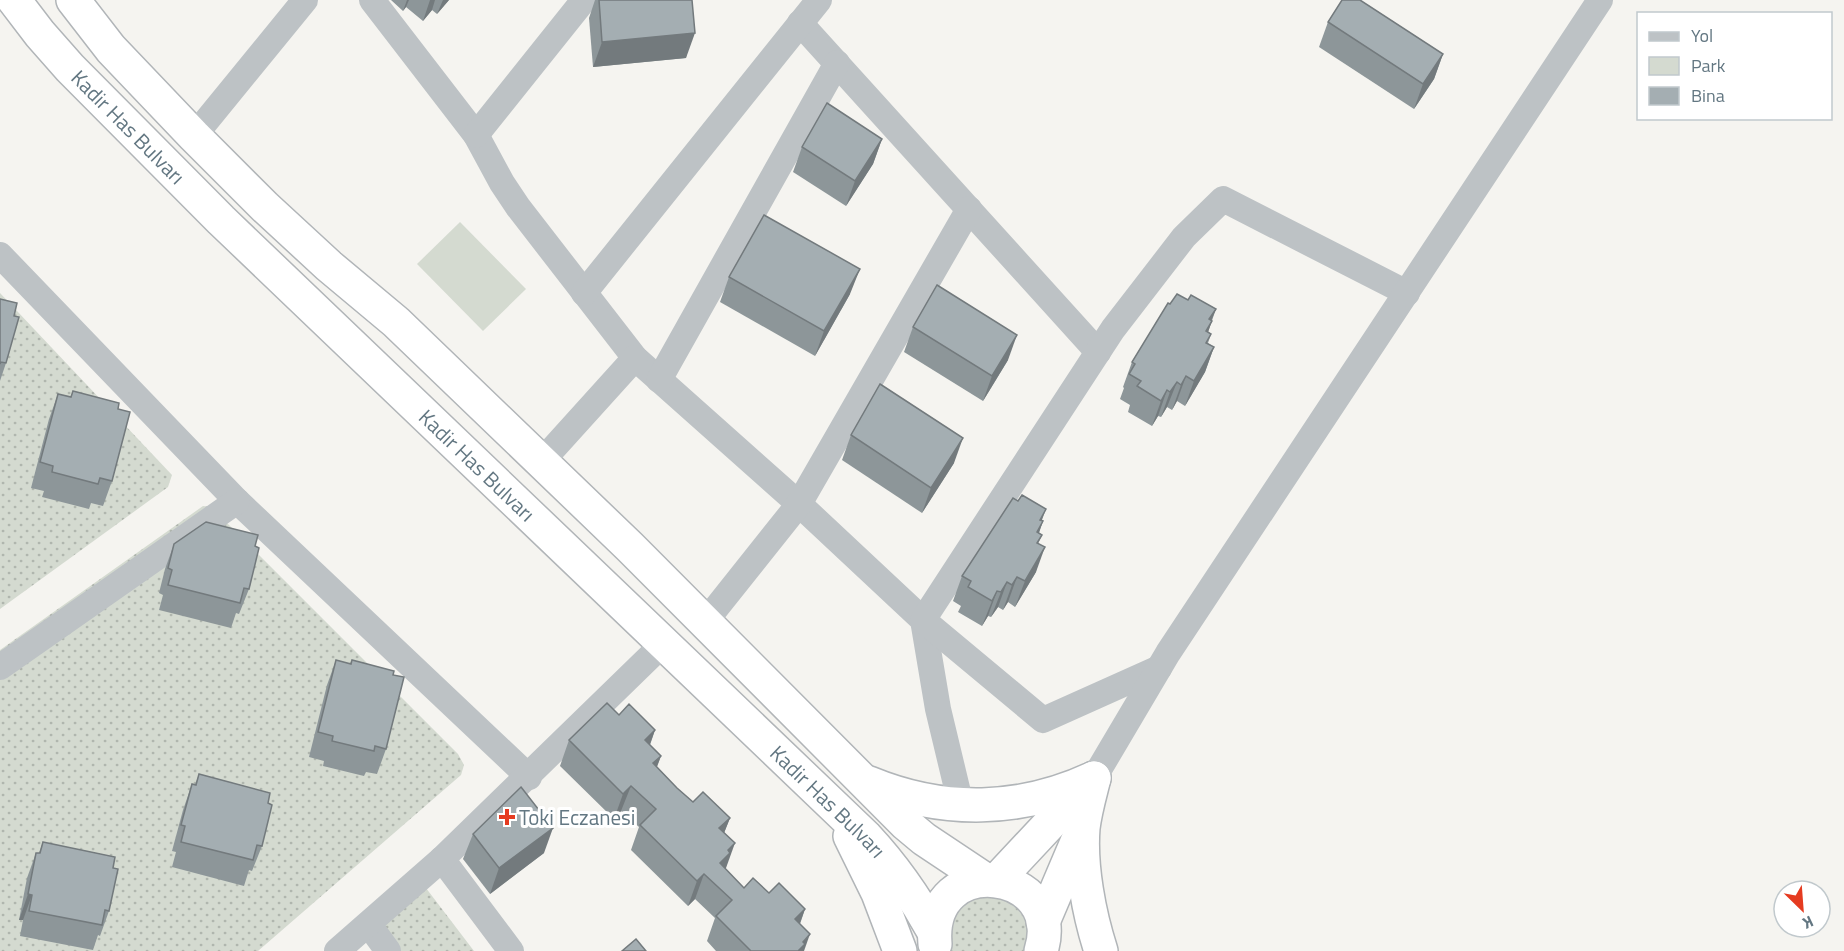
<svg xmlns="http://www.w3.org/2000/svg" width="1844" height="951" font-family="'Titillium Web',sans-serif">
	<defs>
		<pattern id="green-dots" width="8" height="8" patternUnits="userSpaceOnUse" patternTransform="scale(1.5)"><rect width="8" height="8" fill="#d4dad0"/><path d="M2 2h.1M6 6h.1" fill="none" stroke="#b0b6ae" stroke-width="1.8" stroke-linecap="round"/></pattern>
	</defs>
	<rect width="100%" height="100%" fill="#f5f4f0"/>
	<g fill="url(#green-dots)">
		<polygon points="0,293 172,475 168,487 0,609"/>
		<polygon points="203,506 211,507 458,754 464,765 461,775 258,951 0,951 0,650"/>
		<polygon points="413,871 474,951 399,951 371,910"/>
		<polygon points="996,890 1029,914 1030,951 949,951 957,903"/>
	</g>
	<polygon fill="#d4dad0" points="460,222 526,289 483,331 417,264"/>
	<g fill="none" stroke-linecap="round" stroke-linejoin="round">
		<defs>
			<g id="highway">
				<path id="s1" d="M14,0L40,34L70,68L221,220L866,837C893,866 915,897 934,932"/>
				<polyline points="73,0 111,49 194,136 265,207 329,266 396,322 630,547 906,824 924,839 984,879"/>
				<path d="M1094,778C1090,794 1085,811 1083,828C1080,866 1089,914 1101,951"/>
				<path d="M869,783C944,814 1021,812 1094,778"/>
				<polyline points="850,836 878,893 900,951"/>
				<polyline points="998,879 1086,785"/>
				<polyline points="1043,922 1080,835"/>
				<path d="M935,944C927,849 1067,868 1041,951"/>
			</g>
		</defs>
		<use href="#highway" stroke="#b1b5b8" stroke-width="36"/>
		<g stroke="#bdc2c5" stroke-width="26">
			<polyline points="372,0 476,135 502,183 518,207 635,358 799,504 923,620 938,709 961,805"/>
			<polyline points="800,23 1098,352"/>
			<polyline points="476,135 584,0"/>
			<polyline points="194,136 305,0"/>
			<polyline points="0,255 237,501 529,777"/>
			<polyline points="584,293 819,0"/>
			<polyline points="659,380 837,63"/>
			<polyline points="541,462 635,358"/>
			<polyline points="705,622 799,504 969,209"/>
			<polyline points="0,667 237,501"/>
			<polyline points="1159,668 1043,720 923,620 1113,329 1184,237 1223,199 1407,293"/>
			<polyline points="1094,778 1168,653 1600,0"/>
			<polyline points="442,859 511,951"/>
			<polyline points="369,925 388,951"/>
			<polyline points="337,951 442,859 664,643"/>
		</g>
		<use href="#highway" stroke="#fff" stroke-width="33"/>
	</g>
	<g fill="#8d9699">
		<polygon points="391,0 449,0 437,14 432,10 423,21 406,7 403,11"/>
		<polygon points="595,0 692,0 686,58 593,67 589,18"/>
		<polygon points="1328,22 1443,54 1434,79 1414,109 1319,47"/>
		<polygon points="882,139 873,164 846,206 793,172 802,147"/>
		<polygon points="729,277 850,294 815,356 720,302"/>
		<polygon points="0,299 14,316 6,363 0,381"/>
		<polygon points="1188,300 1216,309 1208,332 1211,334 1208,343 1214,347 1205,372 1185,406 1177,401 1172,410 1167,407 1161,417 1158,416 1152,426 1128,412 1130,405 1120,399 1124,388 1123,387 1132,362 1170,304"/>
		<polygon points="913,327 1008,360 983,401 904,352"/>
		<polygon points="73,391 118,409 112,481 103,506 91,503 89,509 42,497 44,491 31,488 49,419 58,394 71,397"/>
		<polygon points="851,435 954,463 922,513 842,460"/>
		<polygon points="1042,521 1043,521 1039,533 1042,535 1038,544 1036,572 1015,607 1008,602 1003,610 998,607 991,617 988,616 982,626 958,612 961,606 953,601 962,576"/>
		<polygon points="174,544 249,589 239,614 236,613 231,628 159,610 163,595 159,593 165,569"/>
		<polygon points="336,660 393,675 386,749 377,774 366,772 364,776 323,766 324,761 309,757 327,685"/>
		<polygon points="655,730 650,745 661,756 657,767 677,788 693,802 730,818 724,833 725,869 744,888 769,893 805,909 800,924 804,951 716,951 707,941 715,918 695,899 688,906 631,850 639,827 621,811 614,819 560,766 569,740"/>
		<polygon points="199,774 268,803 262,846 252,871 249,870 244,886 172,867 176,852 172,851 183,810 192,784 195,785"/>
		<polygon points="473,834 544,853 490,894 463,859"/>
		<polygon points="43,842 113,868 109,911 100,936 98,935 93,950 20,936 23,920 19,920 27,878 36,853 39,853"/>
	</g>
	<g fill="#737a7d">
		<polygon points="407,0 409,0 406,7 403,11"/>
		<polygon points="430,0 435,0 432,10 423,21"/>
		<polygon points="443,0 449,0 437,14"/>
		<polygon points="695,33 686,58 593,67 602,42"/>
		<polygon points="1443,54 1434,79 1414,109 1423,84"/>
		<polygon points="882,139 873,164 846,206 855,181"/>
		<polygon points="860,269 850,294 815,356 824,331"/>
		<polygon points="1216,309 1209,326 1212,321 1203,346 1209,319"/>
		<polygon points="1017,335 1008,360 983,401 992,376"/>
		<polygon points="1214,347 1205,372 1185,406 1194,381"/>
		<polygon points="1186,376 1177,401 1172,410 1181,385"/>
		<polygon points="1177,382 1167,407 1161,417 1170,392"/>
		<polygon points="1167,390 1158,416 1152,426 1161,401"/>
		<polygon points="963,438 954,463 922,513 931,488"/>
		<polygon points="1046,509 1039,528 1043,521 1034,546 1040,520"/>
		<polygon points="1045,547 1036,572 1015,607 1025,581"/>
		<polygon points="1017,577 1008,602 1003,610 1012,585"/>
		<polygon points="1007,582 998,607 991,617 1001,592"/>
		<polygon points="997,591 988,616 982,626 992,601"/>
		<polygon points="655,730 646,755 645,740"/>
		<polygon points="661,756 651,781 653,763"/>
		<polygon points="631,786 621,811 614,819 623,794"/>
		<polygon points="730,818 720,843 719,828"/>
		<polygon points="553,828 544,853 490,894 499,868"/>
		<polygon points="735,843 726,868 723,871 720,863 728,850"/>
		<polygon points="704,874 695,899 688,906 697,881"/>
		<polygon points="28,894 32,895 23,920 19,920"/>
		<polygon points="805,909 796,934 795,919"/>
		<polygon points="810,934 804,951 798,951 803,942"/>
	</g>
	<g fill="#a4aeb2" stroke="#737a7d" stroke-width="1.5">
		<polygon points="599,0 692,0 695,33 602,42"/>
		<polygon points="1342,0 1360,0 1443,54 1423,84 1328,22"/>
		<polygon points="827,103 882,139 855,181 802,147"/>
		<polygon points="764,215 860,269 824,331 729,277"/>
		<polygon points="937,285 1017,335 992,376 913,327"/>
		<polygon points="1177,294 1188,300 1191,295 1216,309 1209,319 1212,321 1206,331 1211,334 1206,343 1214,347 1194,381 1186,376 1181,385 1177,382 1170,392 1167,390 1161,401 1137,386 1141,381 1129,374 1135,364 1132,362 1168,303 1170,304"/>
		<polygon points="0,299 17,303 14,316 19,317 6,363 1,362 0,364"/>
		<polygon points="880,384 963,438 931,488 851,435"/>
		<polygon points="73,391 119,403 118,409 130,412 112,481 100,478 98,484 52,472 53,466 40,462 58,394 71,397"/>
		<polygon points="1022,495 1046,509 1040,520 1043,521 1037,532 1042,535 1037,543 1045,547 1025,581 1017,577 1012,585 1007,582 1001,592 997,591 992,601 968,587 971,581 962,576 1013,498 1018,501"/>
		<polygon points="206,522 258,535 255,546 259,548 249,589 244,588 240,603 168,585 172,570 168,568 174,544"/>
		<polygon points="336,660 351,664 352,660 394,671 393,675 404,677 386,749 375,746 374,751 332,741 333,736 318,732"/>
		<polygon points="607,703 619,715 629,704 655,730 645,740 661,756 653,763 677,788 693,802 703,792 730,818 719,828 735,843 728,850 730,853 720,863 744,888 753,878 769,893 779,883 805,909 795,919 810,934 803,942 805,944 798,951 751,951 716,916 732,900 704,874 697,881 640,825 656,809 631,786 623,794 569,740"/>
		<polygon points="199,774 270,793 268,803 272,805 262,846 257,845 253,860 181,842 185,826 181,825 192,784 196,785"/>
		<polygon points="521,787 553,828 499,868 473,834"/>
		<polygon points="43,842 115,857 113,868 118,869 109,911 105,910 102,925 29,911 32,895 28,894 36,853 40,853"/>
		<polygon points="636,939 646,951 622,951"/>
	</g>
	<path fill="#e53b20" stroke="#fff" stroke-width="2" d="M504 808h6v6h6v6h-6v6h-6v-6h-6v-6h6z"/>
	<g text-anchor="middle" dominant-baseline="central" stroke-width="6" stroke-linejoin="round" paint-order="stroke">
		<g font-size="21" fill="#637782" stroke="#fff">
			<text stroke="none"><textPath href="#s1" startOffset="171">Kadir Has Bulvarı</textPath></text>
			<text stroke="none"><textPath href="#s1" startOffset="657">Kadir Has Bulvarı</textPath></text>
			<text stroke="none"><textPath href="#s1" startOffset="1143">Kadir Has Bulvarı</textPath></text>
		</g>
		<g font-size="21" fill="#637782" stroke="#fff" text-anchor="start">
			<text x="519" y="817">Toki Eczanesi</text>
		</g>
	</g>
	<rect x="1637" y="12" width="195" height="108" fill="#ffffff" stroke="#c1c9cd" stroke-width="1.5"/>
	<rect x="1649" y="32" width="30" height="9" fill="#bdc2c5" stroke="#c1c9cd" stroke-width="1.5"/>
	<text x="1691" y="42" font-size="18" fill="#637782">Yol</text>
	<rect x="1649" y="57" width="30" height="18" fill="#d4dad0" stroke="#c1c9cd" stroke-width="1.5"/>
	<text x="1691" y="72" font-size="18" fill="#637782">Park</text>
	<rect x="1649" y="87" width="30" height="18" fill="#a4aeb2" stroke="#c1c9cd" stroke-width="1.5"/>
	<text x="1691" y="102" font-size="18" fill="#637782">Bina</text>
	<g transform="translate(1802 909) rotate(155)"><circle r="28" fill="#ffffff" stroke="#c1c9cd" stroke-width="1.5"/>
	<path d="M0-4.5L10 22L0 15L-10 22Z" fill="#e53b20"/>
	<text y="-9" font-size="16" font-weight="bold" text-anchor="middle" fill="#637782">K</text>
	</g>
</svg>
